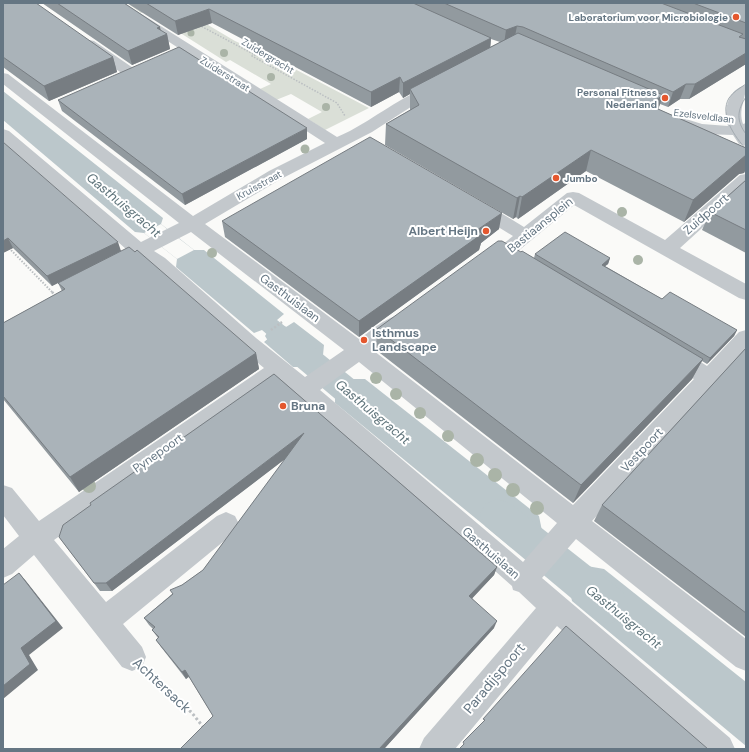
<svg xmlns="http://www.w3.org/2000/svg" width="749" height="752" font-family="'DM Sans',sans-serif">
	<rect width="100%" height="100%" fill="#fafaf8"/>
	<polygon fill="#dadfd7" points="127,3 171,3 235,41 289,66 369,108 325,130 308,119 322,112 291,94 276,100 260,89 271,84 230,60 226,62 223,60 163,22 152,9 141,13"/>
	<g fill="#bbc7cb">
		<polygon points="3,91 163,218 161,224 194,250 204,250 284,314 277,320 286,327 294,322 324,345 323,355 305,367 293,367 264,342 270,337 262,330 254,333 176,267 177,259 144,233 135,232 3,120"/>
		<polygon points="353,379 365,379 539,516 542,531 524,550 513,549 335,403 335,392"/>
		<polygon points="587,566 604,569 746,682 746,746 572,601 569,587"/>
	</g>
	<polygon fill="#fafaf8" points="161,224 173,234 194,250 177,259 144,233"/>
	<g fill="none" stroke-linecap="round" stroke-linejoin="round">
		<g fill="#bbc7cb" fill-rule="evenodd">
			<polygon points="280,325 290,328 386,405 391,414 386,423 375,427 364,423 270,344 265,336 270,328"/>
			<polygon points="498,499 511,504 623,592 628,605 623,618 609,624 595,618 485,526 480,515 485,504"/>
		</g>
		<polyline stroke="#bbbfc2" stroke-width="1.5" stroke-dasharray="1.5 1.5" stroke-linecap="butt" points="199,25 255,55 252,56 337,103 345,116"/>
		<polyline stroke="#bbbfc2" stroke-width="2" stroke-dasharray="1.5 1.5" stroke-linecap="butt" points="9,248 53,293"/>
		<g stroke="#bbbfc2" stroke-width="2.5" stroke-dasharray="2 2" stroke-linecap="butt">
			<polyline points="52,292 55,295"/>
			<polyline points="271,330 282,322"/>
		</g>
		<polyline stroke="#bbbfc2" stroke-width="3" stroke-dasharray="2.5 2.5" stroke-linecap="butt" points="154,675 192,713 204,728"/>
		<g fill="#c3c8cc" fill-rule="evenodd">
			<path d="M109,3H124L337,137C346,133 354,129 362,124C378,115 425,81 441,85L443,88L441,91L417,103L372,132L281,179L205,224L359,339C373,330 391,311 408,316L411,321L408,326L374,351L573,505L694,379L663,361L660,355L663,349C679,344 694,358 707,366L739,332L746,330V352L592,521L746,639V671L736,667L576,539L542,578L730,738L735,749H696L557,626L455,749H419L424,738L536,608L519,592L513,590L512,586L299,397L295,396L279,380L54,540L106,602L217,516L226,512L235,516L239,524L235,532L123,624L142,647L146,657L142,667L132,671L122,667L34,555L12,574L3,578V549L19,536L3,515V485L12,488L39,521L264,368L242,350L151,268L139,259L129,262L122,261L119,256L126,249L3,142V129L9,131L141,242L179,223L3,84V73L8,74L193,216L269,171L325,143ZM191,232L344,350L305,377L256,338L165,258L154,251ZM359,362L557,523L523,562L320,390Z"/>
			<polygon points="89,40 94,41 136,70 138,73 136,76 126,76 84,47 82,44 84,41"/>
			<path d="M746,85C746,99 738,109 743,124L746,123V146L739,144L733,135L702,134L670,124L668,121L670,118L676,116L702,124L728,126C723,110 728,89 746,85Z"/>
			<path d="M746,174V188L680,248L746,284V300L739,298L574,205L517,252L529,259L532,264L529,269C517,272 501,263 495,253L497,249L513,236L469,209L466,205L469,201L475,199L481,201L524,227L567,193L573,192L579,193L665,240L740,175Z"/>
		</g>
		<g stroke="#a2aab0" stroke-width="1">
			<path d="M746,84C740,88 733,92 729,98C719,115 735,137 746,149"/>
			<path d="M746,97C737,110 736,121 746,134"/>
		</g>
	</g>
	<g fill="#aab4a7">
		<circle cx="191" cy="33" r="3.5"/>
		<circle cx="224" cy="53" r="4"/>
		<circle cx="271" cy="77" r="4"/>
		<circle cx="326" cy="107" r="4"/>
		<circle cx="305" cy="149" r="4.5"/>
		<circle cx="622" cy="212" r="5"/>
		<circle cx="212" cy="253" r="5"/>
		<circle cx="638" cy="260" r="5"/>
		<circle cx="376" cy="378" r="6"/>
		<circle cx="396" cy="394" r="6"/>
		<circle cx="420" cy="413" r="6"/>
		<circle cx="448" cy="436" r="6"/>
		<circle cx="477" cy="460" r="7"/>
		<circle cx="495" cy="475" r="7"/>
		<circle cx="89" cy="486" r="7"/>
		<circle cx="513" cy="490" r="7"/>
		<circle cx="537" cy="508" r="7"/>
	</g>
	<g fill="#929a9f" fill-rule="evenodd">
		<polygon points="3,3 113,57 117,72 49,101 3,67"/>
		<polygon points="42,3 124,3 161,31 167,34 170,49 132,65"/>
		<path d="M127,3H746V64L689,99H680L668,107L660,104L658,109L746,148V169L744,173L739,174L684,222L586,171L518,219L516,217L513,219L385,145L386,124L410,110V94L403,98L399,92L371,107L212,23L178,35ZM491,39L500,42L490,47Z"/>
		<polygon points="58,100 307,139 185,205 62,111"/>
		<polygon points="3,142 121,251 256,353 259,369 79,492 3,399 3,323 62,291 58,283 60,282 52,286 13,248 3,253"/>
		<polygon points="746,180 746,253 702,230 710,212"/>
		<polygon points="222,221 499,229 481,243 479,250 359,337 225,237"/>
		<polygon points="521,252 534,258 535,254 610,258 608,264 605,266 662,299 737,330 734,336 707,364 702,361 692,379 573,503 376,350 377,329"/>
		<polygon points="746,348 746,637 594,521 602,505"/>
		<polygon points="274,374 497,567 494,575 472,598 494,628 384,749 180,749 213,716 189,677 186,679 161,647 156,640 158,638 152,630 153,629 149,625 144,618 172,594 182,585 203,570 286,458 112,591 100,591 59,537"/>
	</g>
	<g fill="#777d82">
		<polygon points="209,9 212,23 178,35 175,21"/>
		<polygon points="517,26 514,41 504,44 506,30"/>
		<polygon points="160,27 162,36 167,34 170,49 132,65 128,51 157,28"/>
		<polygon points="491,38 490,52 410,89 410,94 403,98 403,83"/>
		<polygon points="746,53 746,64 689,99 695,84"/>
		<polygon points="113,57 117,72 49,101 44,86"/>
		<polygon points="400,77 399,92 371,107 371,92"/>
		<polygon points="686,84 680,99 668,107 673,92"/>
		<polygon points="663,95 656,116 649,105"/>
		<polygon points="307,128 307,139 185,205 182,194"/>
		<polygon points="591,150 586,171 518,219 522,197"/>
		<polygon points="746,155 746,169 744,173 739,174 684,222 693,200"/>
		<polygon points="520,196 516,217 513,219 517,198"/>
		<polygon points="502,213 499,229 481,243 479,250 359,337 359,321 477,230"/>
		<polygon points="8,238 13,248 3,253 3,241"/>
		<polygon points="118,242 121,251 52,286 47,276"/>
		<polygon points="610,258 608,264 600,270 602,265"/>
		<polygon points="737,330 734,336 707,364 710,358"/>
		<polygon points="256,353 259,369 79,492 70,477"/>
		<polygon points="703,359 692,379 573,503 581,485"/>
		<polygon points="304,433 306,443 112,591 106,583"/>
		<polygon points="497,567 494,575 467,604 469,596"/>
		<polygon points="19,573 26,581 63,628 29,655 38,670 3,699 3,686 21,648"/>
		<polygon points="497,621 494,628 384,749 379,749"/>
		<polygon points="185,670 189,676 186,679 182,672"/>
	</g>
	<g fill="#aab3b9" stroke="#777d82">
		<polygon points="3,3 36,3 113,57 44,86 3,57"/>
		<polygon points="57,3 124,3 160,27 157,28 167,34 128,51"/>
		<polygon points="146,3 413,3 491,38 403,83 400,77 371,92 209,9 175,21"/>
		<polygon points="444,3 661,3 743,34 739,37 746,39 746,42 745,43 746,43 746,53 695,84 686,84 673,92 523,27 517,26 506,30"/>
		<polygon points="693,3 746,3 746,23"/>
		<polygon points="518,33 663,95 649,105 746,148 746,155 693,200 591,150 522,197 520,196 517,198 386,124 419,105 410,89"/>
		<polygon points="179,47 307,128 182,194 58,100"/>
		<polygon points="370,137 502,213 477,230 482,234 359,321 222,221"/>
		<polygon points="3,142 118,242 47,276 8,238 3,241"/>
		<polygon points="746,180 746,230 710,212"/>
		<polygon points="565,232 610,258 602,265 662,299 670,292 737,330 710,358 535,254"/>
		<polygon points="498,241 502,241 521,252 522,251 703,359 581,485 377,329"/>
		<polygon points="129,247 135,252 137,250 256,353 70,477 3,396 3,323 65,289 58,283"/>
		<polygon points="746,348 746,613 602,505"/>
		<polygon points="274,374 497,567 469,596 497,621 379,749 180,749 213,716 185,670 182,672 156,640 159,637 152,630 155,627 144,618 173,594 170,590 182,585 203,570 304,433 106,583 94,583 59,537 63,525 91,505 90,503"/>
		<polygon points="19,573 56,621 21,648 30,664 3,686 3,585"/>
		<polygon points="566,626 708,749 459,749 464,744 463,742 485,720 483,719"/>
	</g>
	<g fill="#e4572e" stroke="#fff" stroke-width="1.5">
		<circle cx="736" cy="17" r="4"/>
		<circle cx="665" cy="98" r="4"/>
		<circle cx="556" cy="178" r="4"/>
		<circle cx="486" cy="231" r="4"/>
		<circle cx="364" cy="340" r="4"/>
		<circle cx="283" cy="406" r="4"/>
	</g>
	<g text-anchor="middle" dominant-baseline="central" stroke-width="4" stroke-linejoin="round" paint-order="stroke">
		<g font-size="10" font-weight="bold" fill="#657683" stroke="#fff" text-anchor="end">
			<text x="728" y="17">Laboratorium voor Microbiologie</text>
			<text x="657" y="92">Personal Fitness<tspan x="657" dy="12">Nederland</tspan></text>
			<text x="564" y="178" text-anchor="start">Jumbo</text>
		</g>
		<g font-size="10" fill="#657683" stroke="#fff">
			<text transform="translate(268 56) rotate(31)">Zuidergracht</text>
			<text transform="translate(225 74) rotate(32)">Zuiderstraat</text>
			<text transform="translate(704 116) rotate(7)">Ezelsveldlaan</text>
			<text transform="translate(259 185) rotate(-29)">Kruisstraat</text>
		</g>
		<g font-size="12" fill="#657683" stroke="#fff">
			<text transform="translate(706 214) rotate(-41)">Zuidpoort</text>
			<text transform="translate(540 225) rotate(-39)">Bastiaansplein</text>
			<text transform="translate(290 298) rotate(37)">Gasthuislaan</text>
			<text transform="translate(642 450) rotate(-47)">Vestpoort</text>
			<text transform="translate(158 453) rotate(-35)">Pynepoort</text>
			<text transform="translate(491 553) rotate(41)">Gasthuislaan</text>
		</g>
		<g font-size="12" font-weight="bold" fill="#657683" stroke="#fff" text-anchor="start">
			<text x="478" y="231" text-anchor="end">Albert Heijn</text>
			<text x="372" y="333">Isthmus<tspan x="372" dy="14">Landscape</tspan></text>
			<text x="291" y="406">Bruna</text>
		</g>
		<g font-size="13" font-style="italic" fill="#60757c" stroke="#fff">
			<text transform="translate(124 205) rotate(40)">Gasthuisgracht</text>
			<text transform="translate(373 412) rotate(40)">Gasthuisgracht</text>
			<text transform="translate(624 617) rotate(39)">Gasthuisgracht</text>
		</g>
		<g font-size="14" fill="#657683" stroke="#fff">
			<text transform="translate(494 678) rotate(-50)">Paradijspoort</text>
			<text transform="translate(162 685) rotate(43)">Achtersack</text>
		</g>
	</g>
	<rect width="749" height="752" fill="none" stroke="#657683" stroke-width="8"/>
</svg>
